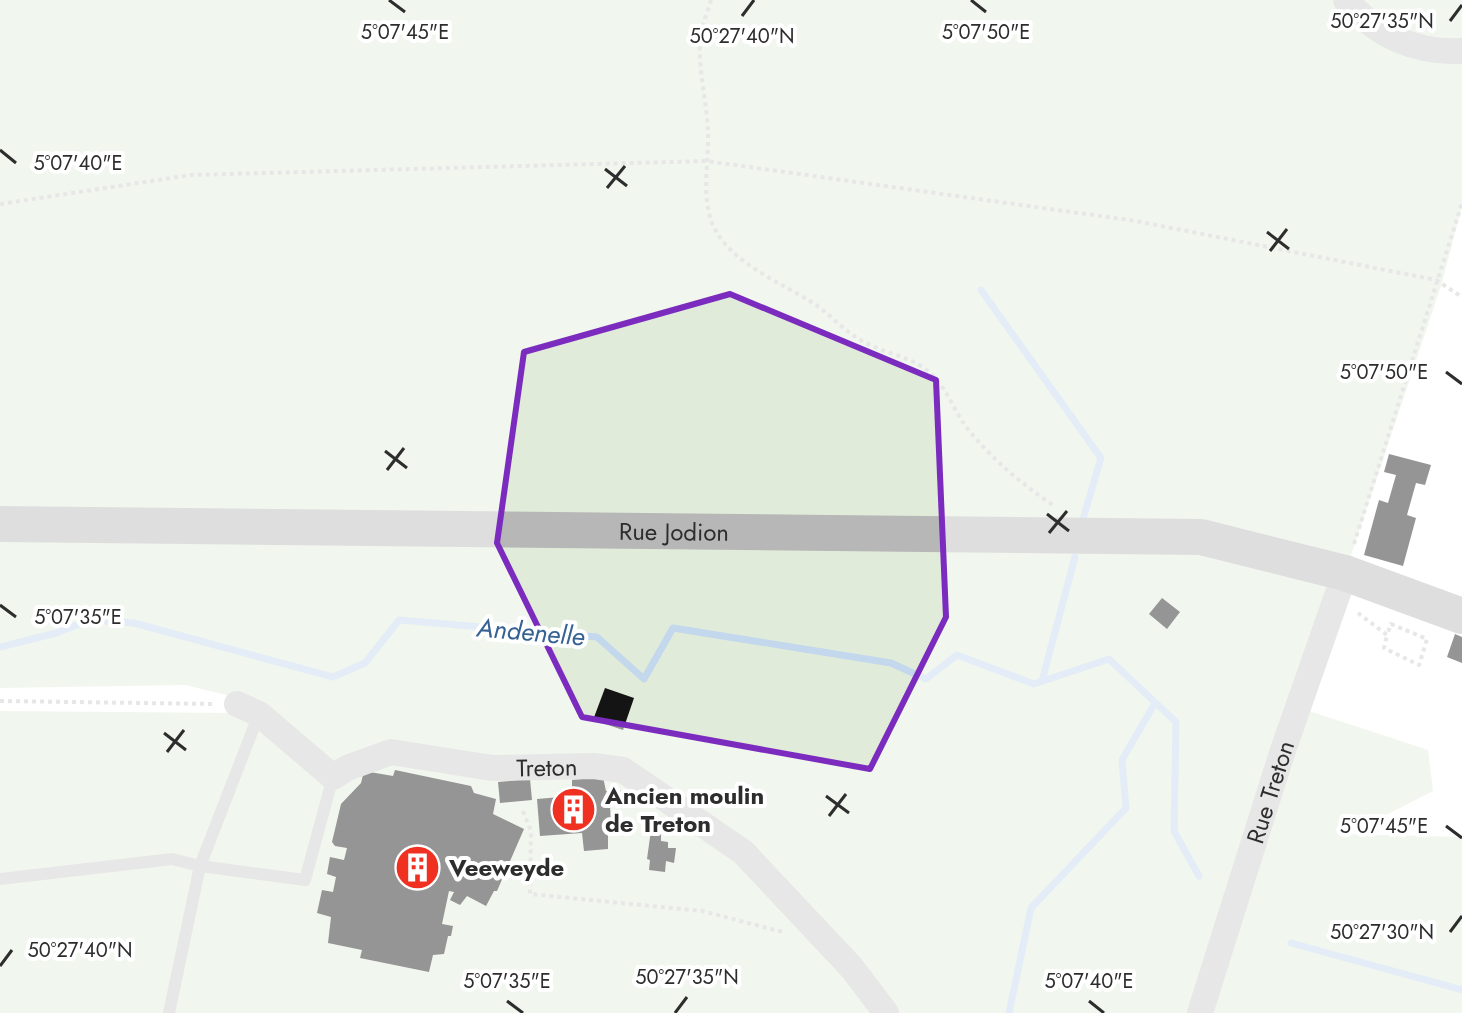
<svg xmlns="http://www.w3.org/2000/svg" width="1462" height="1013" font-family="Jost,sans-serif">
	<rect width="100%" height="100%" fill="#fff"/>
	<polygon fill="#e0ecd9" points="0,0 1462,0 1462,206 1442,283 1300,708 1428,750 1433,791 1349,834 1462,837 1462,1013 0,1013 0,711 233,713 239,698 185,685 0,688"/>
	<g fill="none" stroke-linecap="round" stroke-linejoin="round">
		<g stroke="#c3d7ed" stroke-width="7">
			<polyline points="981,290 1101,458 1082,522"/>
			<polyline points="0,647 56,633 90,620 134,623 333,677 365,663 399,620 597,637 644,679 673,628 891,663 926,679 957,655 1034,684 1109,659 1176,722 1174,831 1199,876"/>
			<polyline points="1042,681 1075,557"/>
			<polyline points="1291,943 1462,990"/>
			<polyline points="1009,1013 1031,908 1126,808 1122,760 1155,703"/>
		</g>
	</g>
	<g fill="#141414">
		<polygon points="1389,454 1431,465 1425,485 1416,483 1407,515 1416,518 1403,566 1364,555 1379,500 1388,503 1396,475 1384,472"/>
		<polygon points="1162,598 1180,612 1167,629 1149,614"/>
		<polygon points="1455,634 1462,637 1462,663 1447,657"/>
		<polygon points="605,688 634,698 623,730 593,720"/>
		<polygon points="395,770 471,786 474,793 496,799 493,814 524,829 497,891 494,891 486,906 467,896 460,905 450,900 454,892 449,891 442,924 453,926 451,936 448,936 444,954 433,955 429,972 360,958 362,950 328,943 331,917 317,913 322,890 333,892 336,877 327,874 330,857 344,860 347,848 335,846 332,842 341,804 361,783 364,771 393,776"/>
		<polygon points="603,777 606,791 625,790 624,794 609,795 611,819 614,821 615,832 608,832 608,849 584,851 582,833 540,836 537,799 572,796 572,780"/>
		<polygon points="530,779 532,800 500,803 498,782"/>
		<polygon points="651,830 661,831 661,841 668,842 668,848 676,848 674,863 666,861 665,872 649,870 650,860 647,859"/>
	</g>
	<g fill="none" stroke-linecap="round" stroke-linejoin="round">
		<g stroke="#cacaca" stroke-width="4" stroke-dasharray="4 4" stroke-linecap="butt">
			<path d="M711,0C707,13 701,28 700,41C698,67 707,104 708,132C709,162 701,194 712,223C728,263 783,283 816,305C833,317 845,332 864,342C886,354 911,356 930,373C948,389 953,410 967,428C991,458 1021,484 1053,505"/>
			<polyline points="0,204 191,175 706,161 1136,221 1436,280 1462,297"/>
			<polyline points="1354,544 1462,203"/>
			<polyline points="1358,613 1387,635 1391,624 1427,639 1419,665 1384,648 1387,635"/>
			<polyline points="0,701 214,704"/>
			<polyline points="523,811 531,831 530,894 702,911 783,932"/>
		</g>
		<g stroke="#cacaca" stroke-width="12">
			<polyline points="0,879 172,859 200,866 305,880 333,777"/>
			<polyline points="169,1013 200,866 259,714"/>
		</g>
		<g stroke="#cacaca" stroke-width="26">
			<path d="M1346,0C1378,36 1414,53 1462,51"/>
			<path id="s1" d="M237,704L259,714L333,777L347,768L391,752L492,768L594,766L623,770L743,852L852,968L886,1013"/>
			<path id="s2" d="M1200,1013L1282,753L1345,573"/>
		</g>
		<path stroke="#b7b7b7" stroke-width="36" id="s3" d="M0,524L1201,537L1345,573L1462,616"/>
	</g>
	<path d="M0 0H1462V1013H0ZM730,294L936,380L946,617L870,769L582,717L497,543L524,352Z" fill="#fff" fill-opacity=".55" fill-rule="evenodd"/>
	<path fill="none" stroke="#7b2cbf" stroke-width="6" stroke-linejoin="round" d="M730,294L936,380L946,617L870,769L582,717L497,543L524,352Z"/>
	<path fill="none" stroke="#2d2d2d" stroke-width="3" d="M389,0L405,12M971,0L986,12M742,16L754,0M1450,21L1462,5M0,150L16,163M605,169L627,186M607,188L625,166M1267,232L1289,249M1270,251L1287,229M1446,372L1462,384M385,451L407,468M387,470L404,448M1047,514L1069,531M1049,533L1067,511M0,605L16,617M164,733L186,750M167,752L184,730M826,796L849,813M829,816L846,794M1446,826L1462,838M1450,932L1462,916M0,966L12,950M507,1001L523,1013M1089,1001L1104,1013M675,1013L687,997"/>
	<defs>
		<symbol id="building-disc" viewBox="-11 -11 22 22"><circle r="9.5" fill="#f03122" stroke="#fff"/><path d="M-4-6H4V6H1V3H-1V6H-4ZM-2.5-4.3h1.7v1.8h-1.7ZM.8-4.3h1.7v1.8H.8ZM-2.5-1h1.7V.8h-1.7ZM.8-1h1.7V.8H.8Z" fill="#fff"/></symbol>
	</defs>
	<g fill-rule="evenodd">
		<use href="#building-disc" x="548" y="784" width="51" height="51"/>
		<use href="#building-disc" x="392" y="842" width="51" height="51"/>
	</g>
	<g text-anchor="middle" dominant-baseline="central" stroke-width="8" stroke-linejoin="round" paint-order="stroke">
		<g font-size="24" fill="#2d2d2d" stroke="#fff">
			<text stroke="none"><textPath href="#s3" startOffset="674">Rue Jodion</textPath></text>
			<text stroke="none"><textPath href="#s1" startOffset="342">Treton</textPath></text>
			<text stroke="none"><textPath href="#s2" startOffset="232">Rue Treton</textPath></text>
		</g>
		<g font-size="24" font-weight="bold" fill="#2d2d2d" stroke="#fff" text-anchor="start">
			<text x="605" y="795">Ancien moulin<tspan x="605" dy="28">de Treton</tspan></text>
			<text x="449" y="867">Veeweyde</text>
		</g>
		<g font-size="26" font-style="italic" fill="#366293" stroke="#fff">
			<text transform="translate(531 632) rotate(5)">Andenelle</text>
		</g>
	</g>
	<g font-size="20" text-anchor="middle" fill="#2d2d2d" stroke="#fff" stroke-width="8" stroke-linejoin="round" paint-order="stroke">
		<text x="1382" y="28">50°27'35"N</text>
		<text x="405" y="39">5°07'45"E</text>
		<text x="986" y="39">5°07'50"E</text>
		<text x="742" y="43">50°27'40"N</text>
		<text x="78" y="170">5°07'40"E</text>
		<text x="1384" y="379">5°07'50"E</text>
		<text x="78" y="624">5°07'35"E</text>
		<text x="1384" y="833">5°07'45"E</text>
		<text x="1382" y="939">50°27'30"N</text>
		<text x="80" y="957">50°27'40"N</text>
		<text x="687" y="984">50°27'35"N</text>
		<text x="507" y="988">5°07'35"E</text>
		<text x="1089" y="988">5°07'40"E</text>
	</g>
</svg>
